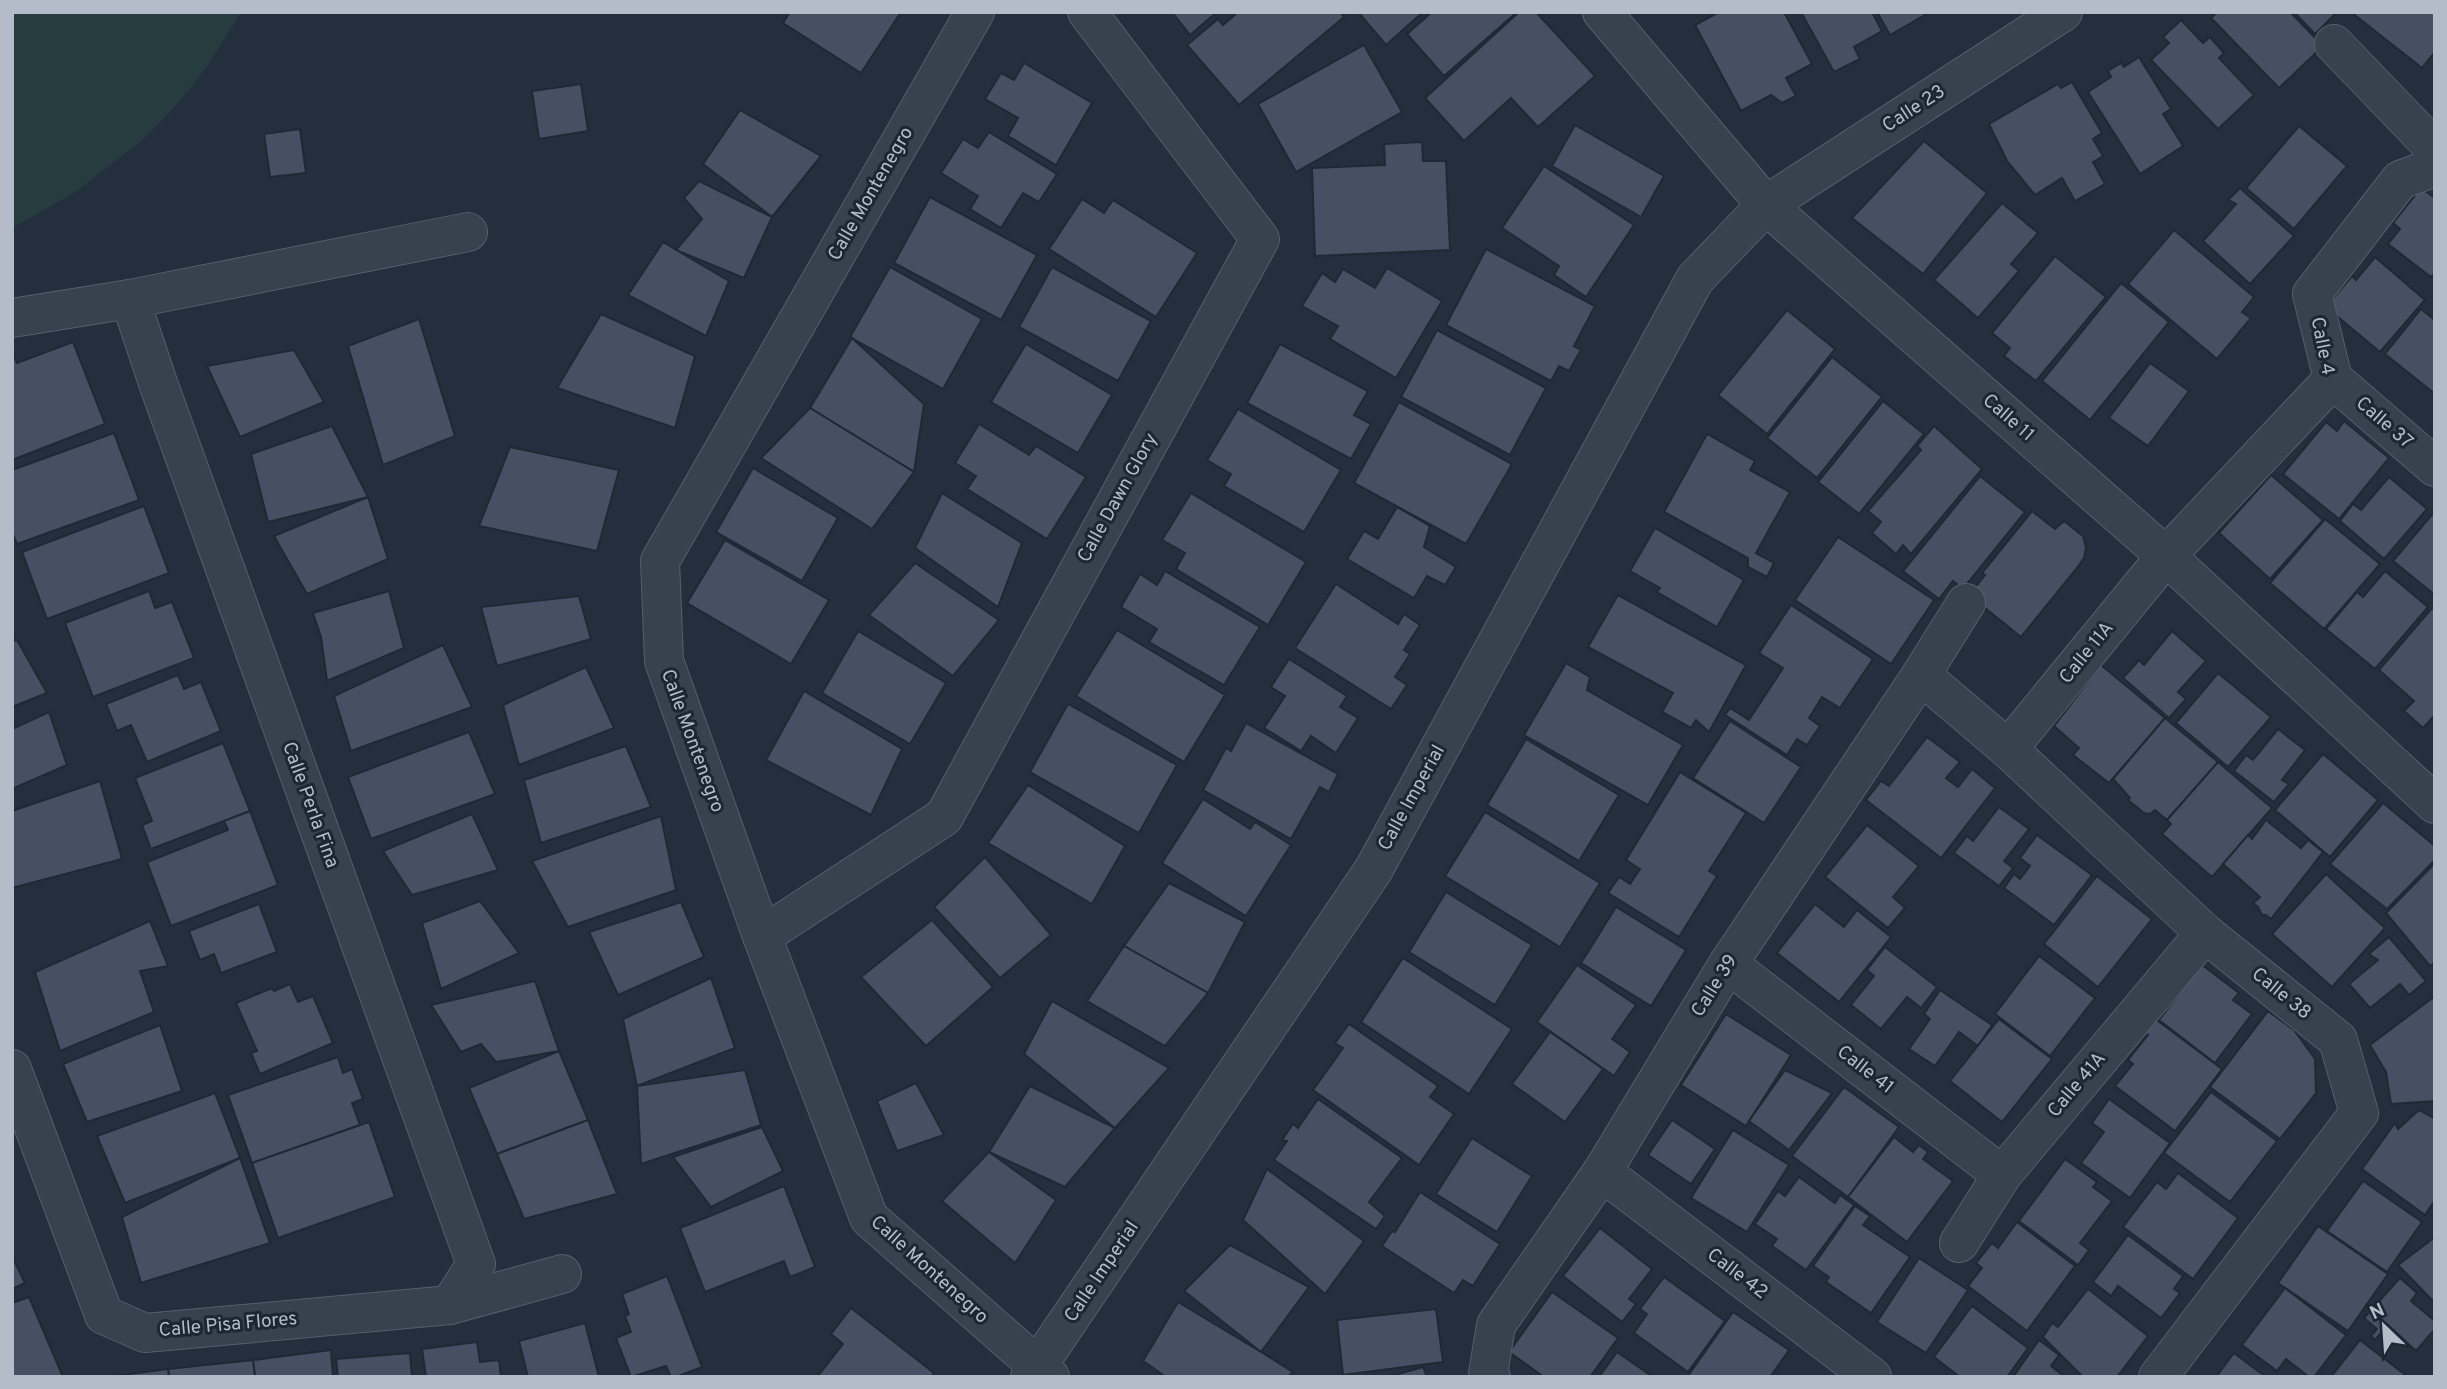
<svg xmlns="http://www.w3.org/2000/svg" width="2447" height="1389" font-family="Overpass,sans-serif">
	<rect width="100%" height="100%" fill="#242f3e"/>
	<polygon fill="#263c3f" points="12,12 241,12 208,65 179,102 145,138 74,193 12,228"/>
	<g fill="#455162" stroke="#1f2835" stroke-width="2">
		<polygon points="790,12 901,12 861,73 783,23"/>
		<polygon points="1172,12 1217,12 1190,35"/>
		<polygon points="1238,12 1340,12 1344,17 1239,105 1187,45 1218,19 1223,25"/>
		<polygon points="1358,12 1423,12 1386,45"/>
		<polygon points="1432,12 1517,12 1444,76 1407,34"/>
		<polygon points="1519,12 1536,12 1595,76 1538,127 1511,98 1464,141 1425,98"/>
		<polygon points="1719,12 1784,12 1812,64 1786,78 1796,96 1782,103 1771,95 1741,111 1695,25"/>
		<polygon points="1801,12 1872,12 1882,31 1854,47 1860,59 1834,72"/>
		<polygon points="1877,12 1930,12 1890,35"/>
		<polygon points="2217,12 2290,12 2323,46 2279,88 2211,18"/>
		<polygon points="2294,12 2337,12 2315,34"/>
		<polygon points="2351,12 2435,12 2435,52 2422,68"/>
		<polygon points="2181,20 2203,43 2210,37 2224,53 2219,58 2254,95 2218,129 2151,60 2169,43 2163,37"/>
		<polygon points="1364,45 1402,112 1296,172 1258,104"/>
		<polygon points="2139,57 2171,109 2163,114 2183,146 2140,174 2088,92 2111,77 2108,71 2121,63 2124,67"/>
		<polygon points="1024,63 1092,103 1056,165 1008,136 1018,118 985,99 1001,73 1014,80"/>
		<polygon points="2072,82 2102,133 2093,139 2103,156 2093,162 2105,184 2075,201 2062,178 2035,195 2007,161 1989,124 2058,84 2061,88"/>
		<polygon points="581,84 588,131 539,139 532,91"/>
		<polygon points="740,110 821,156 772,217 703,164"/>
		<polygon points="1575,125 1664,176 1641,217 1552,166"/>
		<polygon points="2299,126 2347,166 2294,229 2246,188"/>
		<polygon points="300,129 306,173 270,177 264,134"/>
		<polygon points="989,132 1057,174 1039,202 1023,193 1001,228 970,209 978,196 941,173 963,139 978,148"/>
		<polygon points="1924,141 1987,193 1923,274 1852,218"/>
		<polygon points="1422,142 1423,161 1446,161 1450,250 1315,256 1312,168 1385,165 1384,144"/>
		<polygon points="1544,166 1634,225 1586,297 1554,275 1559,266 1502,228"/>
		<polygon points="699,181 772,217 744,278 676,250 702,219 684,198"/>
		<polygon points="2240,188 2294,236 2250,284 2203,241 2236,204 2228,200"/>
		<polygon points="2421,188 2435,198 2435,273 2431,277 2388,244 2400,229 2393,223"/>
		<polygon points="930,197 1037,255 1001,320 894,263"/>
		<polygon points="1082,199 1104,213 1113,200 1197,253 1156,317 1049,249"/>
		<polygon points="2002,203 2038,233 2011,264 2019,271 1978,318 1934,280"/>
		<polygon points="2174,230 2254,297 2242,312 2251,318 2217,359 2128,284"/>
		<polygon points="663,242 729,281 706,336 628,295"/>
		<polygon points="1486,249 1595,306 1574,346 1581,350 1569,371 1559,366 1551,381 1446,325"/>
		<polygon points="2055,256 2106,297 2036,381 2004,356 2010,348 1992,333"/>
		<polygon points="2375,257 2425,300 2380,352 2326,307 2352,276 2356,280"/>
		<polygon points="890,267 982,319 943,389 850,337"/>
		<polygon points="1052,267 1151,321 1118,381 1019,327"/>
		<polygon points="1387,268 1442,301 1396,378 1330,339 1338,326 1302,306 1322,273 1335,282 1343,269 1375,288"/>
		<polygon points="2121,283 2169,322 2090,420 2042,381"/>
		<polygon points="2421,309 2435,320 2435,394 2385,354"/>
		<polygon points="1787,310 1835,349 1767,434 1718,395"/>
		<polygon points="601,314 695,356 675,428 557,388"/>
		<polygon points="419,319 455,436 383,465 348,346"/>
		<polygon points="1437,330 1546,388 1510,455 1401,397"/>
		<polygon points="852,338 924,404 914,472 810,408"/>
		<polygon points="73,342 105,424 12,460 12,352 17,363"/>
		<polygon points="1026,344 1112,395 1078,453 991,402"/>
		<polygon points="1280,344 1368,391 1354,415 1371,424 1351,459 1247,403"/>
		<polygon points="294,350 324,402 240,437 207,366"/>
		<polygon points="1832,357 1882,397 1817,478 1767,438"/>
		<polygon points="2150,363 2189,391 2148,446 2109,418"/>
		<polygon points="1883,401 1924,434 1859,514 1818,482"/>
		<polygon points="1399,402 1512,464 1466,544 1354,483"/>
		<polygon points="810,408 914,472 872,529 761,458"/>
		<polygon points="1238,409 1341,470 1304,532 1224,486 1231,474 1207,460"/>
		<polygon points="2344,421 2389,458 2339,519 2283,474 2326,422 2337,431"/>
		<polygon points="979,424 1029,455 1036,446 1086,477 1047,539 967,489 976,476 955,463"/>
		<polygon points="332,426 368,497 268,522 251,454"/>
		<polygon points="1934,426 1982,469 1911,554 1903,545 1896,554 1872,533 1881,522 1868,511 1921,450 1917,446"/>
		<polygon points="114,433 139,500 17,544 12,532 12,470"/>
		<polygon points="1707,434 1755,461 1750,470 1790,492 1756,553 1774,563 1767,577 1748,567 1748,558 1664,512"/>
		<polygon points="510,447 619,470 597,551 479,526"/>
		<polygon points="753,468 838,518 802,581 716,532"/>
		<polygon points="2271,475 2323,520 2270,579 2219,533"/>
		<polygon points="1980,476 2025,512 1963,589 1953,581 1939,599 1903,571"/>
		<polygon points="2389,477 2427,509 2384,559 2340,521 2353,504 2361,510"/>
		<polygon points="942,493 1022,543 998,607 915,548"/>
		<polygon points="1191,493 1306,562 1268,625 1176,569 1185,553 1162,540"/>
		<polygon points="368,497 388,559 307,594 274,536"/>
		<polygon points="144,506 169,573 47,619 22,552"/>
		<polygon points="1397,507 1430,526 1424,547 1456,567 1445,585 1427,576 1414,598 1347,559 1364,531 1378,539"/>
		<polygon points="2032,511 2055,529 2064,521 2083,536 2086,547 2084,558 2077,568 2021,637 1969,595 1985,575 1982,573"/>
		<polygon points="2435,511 2435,595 2393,561"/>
		<polygon points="2325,519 2380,564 2324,629 2270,583"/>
		<polygon points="1655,528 1744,580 1717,627 1657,592 1660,588 1630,571"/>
		<polygon points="1838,537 1934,600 1891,664 1795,600"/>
		<polygon points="725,540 829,600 791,664 687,603"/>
		<polygon points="915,563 999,620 953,676 869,615"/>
		<polygon points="1165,571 1260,627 1224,685 1149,642 1157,629 1121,607 1140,574 1157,585"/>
		<polygon points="2385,571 2428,607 2375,669 2326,629 2357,592 2363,597"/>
		<polygon points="1336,584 1398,624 1404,614 1420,625 1404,650 1410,654 1395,677 1407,685 1391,709 1295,648"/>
		<polygon points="149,591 155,608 172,602 194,658 93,697 65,623"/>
		<polygon points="389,591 404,648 327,681 321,637 313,613"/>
		<polygon points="1618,595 1746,665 1709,732 1696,720 1691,728 1662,712 1673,693 1588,647"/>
		<polygon points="579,596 591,639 497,666 481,607"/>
		<polygon points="1791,605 1873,659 1840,708 1822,697 1809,718 1820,726 1807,745 1797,739 1787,755 1725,715 1730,708 1749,720 1783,668 1759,653"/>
		<polygon points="2432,608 2435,610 2435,715 2423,728 2404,711 2414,701 2379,670"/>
		<polygon points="1117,630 1225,695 1184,762 1076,696"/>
		<polygon points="858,631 946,683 910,744 822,693"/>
		<polygon points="2172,631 2206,661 2178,692 2186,699 2169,718 2123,678 2139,660 2144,665"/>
		<polygon points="17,640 47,693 12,707 12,641"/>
		<polygon points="443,645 472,707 351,751 334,696"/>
		<polygon points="1289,659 1347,696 1340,707 1358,718 1336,753 1311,736 1301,751 1264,728 1285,696 1271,687"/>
		<polygon points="1566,663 1590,677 1587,690 1683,745 1648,805 1524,735"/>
		<polygon points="2101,665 2165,718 2109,783 2073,755 2079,748 2054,726"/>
		<polygon points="586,667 614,728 519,765 503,705"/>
		<polygon points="2218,673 2271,717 2228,767 2176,723"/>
		<polygon points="178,675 184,689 201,682 221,731 147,762 131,725 117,731 106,704"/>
		<polygon points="804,691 902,749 871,815 766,760"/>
		<polygon points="1068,704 1177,765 1139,833 1030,772"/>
		<polygon points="49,712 67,765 12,789 12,729"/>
		<polygon points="2165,718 2218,762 2167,820 2155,810 2150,814 2144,813 2128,800 2130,798 2113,779"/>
		<polygon points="1730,721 1801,767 1764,823 1693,778"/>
		<polygon points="1246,723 1338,774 1329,792 1320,787 1291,839 1203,790 1226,748 1231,751"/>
		<polygon points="2278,729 2305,750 2282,780 2289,784 2274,802 2234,771 2246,755 2253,760"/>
		<polygon points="469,732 495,794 371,839 348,777"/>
		<polygon points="1927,737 1960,762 1946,778 1958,787 1972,769 1995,788 1941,858 1866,800 1881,781 1889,786"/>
		<polygon points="1526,739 1619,795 1579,861 1487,805"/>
		<polygon points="223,743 250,811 151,849 142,825 152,821 135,778"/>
		<polygon points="626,746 651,807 541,843 524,780"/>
		<polygon points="2323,754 2378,800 2330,857 2275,810"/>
		<polygon points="2218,762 2272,808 2212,877 2162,834 2171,824 2167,820"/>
		<polygon points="1680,772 1746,813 1709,871 1717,876 1679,937 1608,893 1619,877 1630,884 1640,869 1626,860"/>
		<polygon points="100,781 122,859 12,888 12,811"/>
		<polygon points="1028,785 1125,846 1092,904 988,843"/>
		<polygon points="1203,799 1250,829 1255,822 1291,845 1246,916 1162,863"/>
		<polygon points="2383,803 2435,846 2435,860 2387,909 2330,864"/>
		<polygon points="1999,807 2029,829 2004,861 2013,868 1999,886 1954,853 1967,836 1973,841"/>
		<polygon points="250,811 278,885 171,926 147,862 228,830 224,821"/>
		<polygon points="1485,812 1600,883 1560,947 1445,876"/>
		<polygon points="472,814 498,870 412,895 383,851"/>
		<polygon points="661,816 676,890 568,927 532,861"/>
		<polygon points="2266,820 2301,848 2308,840 2323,852 2271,919 2266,915 2262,915 2258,907 2253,903 2260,897 2223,864 2248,835 2252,839"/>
		<polygon points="1867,825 1919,866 1893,897 1905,908 1888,928 1825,877"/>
		<polygon points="2037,835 2092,875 2054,925 2004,888 2014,874 2020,879 2030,866 2020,858"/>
		<polygon points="985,857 1051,935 1000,978 934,907"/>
		<polygon points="2435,863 2435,962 2430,966 2386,913"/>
		<polygon points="2326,874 2385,928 2332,987 2272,934"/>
		<polygon points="2097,876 2152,919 2098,987 2044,944"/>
		<polygon points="1169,883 1245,922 1208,993 1124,946"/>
		<polygon points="1446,892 1532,945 1495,1005 1409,952"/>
		<polygon points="480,901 519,953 441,989 422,923"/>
		<polygon points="681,902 704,957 618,995 589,932"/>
		<polygon points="259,904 277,952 221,973 214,954 200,960 189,931"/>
		<polygon points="1815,904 1844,927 1857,910 1891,937 1839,1002 1777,953"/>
		<polygon points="1616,907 1686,950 1651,1006 1581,963"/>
		<polygon points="932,920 993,987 926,1046 861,977"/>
		<polygon points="150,921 168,966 140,971 154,1012 60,1051 35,972"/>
		<polygon points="2389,937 2426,981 2409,995 2400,984 2370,1008 2349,984 2378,960 2369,954"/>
		<polygon points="1124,946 1208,993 1165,1046 1087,1001"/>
		<polygon points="1885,947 1937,987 1921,1008 1907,997 1881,1029 1851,1005 1874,976 1867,970"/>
		<polygon points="2039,956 2095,998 2050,1056 1995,1014"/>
		<polygon points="1403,958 1512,1029 1469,1094 1361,1022"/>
		<polygon points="2201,964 2239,993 2233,1000 2252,1014 2215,1063 2159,1020"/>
		<polygon points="1577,965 1636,1005 1612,1039 1630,1052 1614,1076 1537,1022"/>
		<polygon points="711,978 735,1048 637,1086 623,1019"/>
		<polygon points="535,981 559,1051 496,1062 481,1044 461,1052 431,1005"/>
		<polygon points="290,984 298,1002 313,996 333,1043 260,1074 251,1053 257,1051 236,1003 272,988 274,991"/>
		<polygon points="1940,990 1992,1025 1978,1046 1959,1032 1935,1066 1909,1049 1930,1019 1924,1014"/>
		<polygon points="2435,996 2435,1101 2391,1104 2386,1072 2370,1045"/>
		<polygon points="1052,1001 1169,1068 1115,1128 1024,1054"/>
		<polygon points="2268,1011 2294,1030 2315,1059 2316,1093 2280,1139 2210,1087"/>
		<polygon points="1726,1014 1791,1055 1746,1126 1681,1085"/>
		<polygon points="2154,1018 2222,1069 2175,1131 2115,1086 2133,1064 2128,1060 2148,1035 2144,1032"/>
		<polygon points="1999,1019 2052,1059 2002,1122 1950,1081"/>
		<polygon points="1349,1024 1438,1086 1430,1097 1454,1114 1419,1165 1313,1090 1343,1048 1335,1043"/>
		<polygon points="160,1025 182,1091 87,1122 63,1064"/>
		<polygon points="1550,1032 1603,1069 1565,1122 1512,1084"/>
		<polygon points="559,1051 588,1120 497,1154 469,1088"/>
		<polygon points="338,1057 343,1073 352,1069 363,1099 352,1103 360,1125 252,1163 228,1095"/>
		<polygon points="745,1070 761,1125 641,1164 637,1086"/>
		<polygon points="1785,1070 1832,1093 1789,1150 1749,1121"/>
		<polygon points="916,1083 944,1135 897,1151 877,1101"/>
		<polygon points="1030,1086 1115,1128 1065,1187 989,1152"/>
		<polygon points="1844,1087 1899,1127 1848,1197 1792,1156"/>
		<polygon points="2211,1092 2277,1141 2230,1202 2164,1153"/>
		<polygon points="215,1093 240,1158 125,1203 97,1136"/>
		<polygon points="1318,1099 1402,1158 1369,1202 1385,1216 1376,1229 1274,1160 1287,1141 1282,1140 1293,1124 1298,1128"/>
		<polygon points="2109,1099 2170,1143 2130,1198 2081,1163 2104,1132 2092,1123"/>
		<polygon points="2419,1110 2435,1119 2435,1200 2425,1215 2362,1169 2395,1123 2398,1129"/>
		<polygon points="588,1120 617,1194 524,1219 497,1154"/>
		<polygon points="1672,1120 1715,1149 1691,1184 1648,1155"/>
		<polygon points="369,1122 395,1197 278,1238 252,1163"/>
		<polygon points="762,1127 783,1171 711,1207 673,1157"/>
		<polygon points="1733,1130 1789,1165 1747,1232 1691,1198"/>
		<polygon points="1894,1137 1913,1152 1919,1145 1928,1152 1923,1159 1953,1181 1907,1242 1848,1197"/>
		<polygon points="1472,1138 1532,1176 1497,1232 1436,1194"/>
		<polygon points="989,1152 1056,1200 1015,1263 942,1201"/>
		<polygon points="240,1158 270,1243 141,1283 122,1217"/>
		<polygon points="2065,1159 2097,1182 2093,1187 2112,1201 2080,1243 2089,1250 2078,1265 2019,1221"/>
		<polygon points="1267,1169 1364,1241 1325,1294 1243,1220"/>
		<polygon points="2178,1173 2238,1218 2193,1279 2123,1227 2157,1182 2166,1189"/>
		<polygon points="1799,1177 1835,1203 1840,1195 1854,1205 1806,1270 1772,1246 1777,1239 1755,1224 1778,1191 1785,1196"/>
		<polygon points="2363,1181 2422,1222 2387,1272 2327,1231"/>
		<polygon points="784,1186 815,1267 790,1277 784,1261 705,1292 680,1228"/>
		<polygon points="1420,1192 1500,1244 1473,1286 1463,1280 1454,1293 1382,1246 1392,1231 1395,1232"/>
		<polygon points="1855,1206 1870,1216 1863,1225 1910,1257 1871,1313 1826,1282 1829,1277 1813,1266"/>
		<polygon points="2017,1222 2075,1266 2027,1331 1968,1286 1982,1268 1976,1263 1992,1243 1998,1248"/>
		<polygon points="2318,1226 2388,1274 2348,1331 2278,1283"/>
		<polygon points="1600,1228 1652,1269 1629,1299 1636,1304 1622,1322 1563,1276"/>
		<polygon points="2128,1235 2183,1276 2174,1289 2180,1293 2161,1318 2118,1286 2111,1296 2093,1282"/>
		<polygon points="2435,1237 2435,1303 2398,1265"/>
		<polygon points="1230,1245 1309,1287 1261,1352 1184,1291"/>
		<polygon points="12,1256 25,1283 12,1289"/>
		<polygon points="1919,1258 1968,1290 1926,1353 1877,1322"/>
		<polygon points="667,1276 702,1367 676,1377 671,1377 666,1366 631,1377 616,1338 631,1332 625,1316 629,1314 622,1294"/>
		<polygon points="1664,1277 1725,1321 1688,1372 1634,1333 1647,1314 1640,1309"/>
		<polygon points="2400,1278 2417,1293 2411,1301 2435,1321 2435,1329 2416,1351 2388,1325 2375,1340 2371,1336 2377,1329 2364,1318"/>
		<polygon points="2285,1288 2346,1335 2314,1377 2309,1377 2286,1359 2277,1371 2242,1345"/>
		<polygon points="2088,1289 2148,1336 2117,1377 2083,1377 2043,1337 2052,1323 2058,1327"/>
		<polygon points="1552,1292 1618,1338 1590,1377 1544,1377 1509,1352"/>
		<polygon points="29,1297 63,1377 12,1377 12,1303"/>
		<polygon points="1178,1302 1261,1352 1293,1372 1288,1377 1166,1377 1143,1361"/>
		<polygon points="1972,1306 2028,1348 2007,1377 1960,1377 1934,1357"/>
		<polygon points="851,1308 934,1373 931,1377 818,1376 843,1344 831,1334"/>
		<polygon points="1436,1309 1443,1362 1343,1375 1337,1320"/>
		<polygon points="1733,1312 1789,1350 1770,1377 1688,1376"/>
		<polygon points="585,1323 599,1377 528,1377 519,1341"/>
		<polygon points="2039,1340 2059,1355 2051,1366 2065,1377 2013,1377"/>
		<polygon points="2360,1340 2408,1377 2331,1377"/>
		<polygon points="477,1342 480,1362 499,1360 501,1377 426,1377 422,1349"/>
		<polygon points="331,1350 333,1377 255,1377 253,1360"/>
		<polygon points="1617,1352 1653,1377 1599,1377"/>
		<polygon points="410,1353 412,1377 338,1377 336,1359"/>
		<polygon points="2234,1353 2266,1377 2216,1377"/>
		<polygon points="253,1360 255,1377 169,1377 168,1369"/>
		<polygon points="1423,1367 1427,1377 1388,1377"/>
		<polygon points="168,1369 169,1377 106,1377"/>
	</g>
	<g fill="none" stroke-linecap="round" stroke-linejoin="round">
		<defs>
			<g id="minor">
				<polyline points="975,12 660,561 664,661 762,936 869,1218 1050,1377"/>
				<polyline points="1602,12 1766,205 2166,556 2435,804"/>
				<polyline points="2334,44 2435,149"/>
				<polyline points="130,299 158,383 476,1264 450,1305"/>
				<polyline points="12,318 130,299 468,232"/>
				<polyline points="2333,379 2435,467"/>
				<polyline points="1921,675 2008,749 2205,933 2338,1040 2359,1113 2158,1377"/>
				<polyline points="2008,749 2166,556 2333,379 2312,294 2400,180 2435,167"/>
				<polyline points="762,936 944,817 1260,239 1087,12"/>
				<polyline points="1728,964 2002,1175"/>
				<polyline points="12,1069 104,1315 145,1333 450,1305 562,1274"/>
				<polyline points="1602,1172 1872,1377"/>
				<polyline points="1959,1243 2002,1175 2205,933"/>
				<polyline points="1030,1377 1374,869 1695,279 1766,205 2063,12"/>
				<polyline points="1491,1377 1488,1374 1496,1325 1602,1172 1728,964 1921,675 1966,603"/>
			</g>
		</defs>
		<use href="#minor" stroke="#565f6c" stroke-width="40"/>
		<use href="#minor" stroke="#38414e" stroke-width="38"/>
	</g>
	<g text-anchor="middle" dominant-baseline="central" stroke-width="6" stroke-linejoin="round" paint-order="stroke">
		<g font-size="19" fill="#b4bcc9" stroke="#1d2633">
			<text transform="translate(1914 109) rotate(-33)">Calle 23</text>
			<text transform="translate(871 194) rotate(-60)">Calle Montenegro</text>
			<text transform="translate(2322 346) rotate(79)">Calle 4</text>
			<text transform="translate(2008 418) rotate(41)">Calle 11</text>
			<text transform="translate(2384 423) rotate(41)">Calle 37</text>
			<text transform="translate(1118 498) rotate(-61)">Calle Dawn Glory</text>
			<text transform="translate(2087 653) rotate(-51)">Calle 11A</text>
			<text transform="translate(692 741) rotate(70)">Calle Montenegro</text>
			<text transform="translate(1412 798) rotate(-61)">Calle Imperial</text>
			<text transform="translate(310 805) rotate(70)">Calle Perla Fina</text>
			<text transform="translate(1715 986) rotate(-58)">Calle 39</text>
			<text transform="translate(2281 994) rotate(39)">Calle 38</text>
			<text transform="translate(1865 1070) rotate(38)">Calle 41</text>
			<text transform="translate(2077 1085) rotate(-50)">Calle 41A</text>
			<text transform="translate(929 1270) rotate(42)">Calle Montenegro</text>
			<text transform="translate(1102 1272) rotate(-56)">Calle Imperial</text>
			<text transform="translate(1737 1274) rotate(37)">Calle 42</text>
			<text transform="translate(228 1325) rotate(-5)">Calle Pisa Flores</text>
		</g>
	</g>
	<rect width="2447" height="1389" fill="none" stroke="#b4bcc9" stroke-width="28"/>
	<g transform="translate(2384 1326) rotate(335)" stroke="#1d2633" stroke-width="5" paint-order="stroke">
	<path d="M0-5L12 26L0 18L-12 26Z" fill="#b4bcc9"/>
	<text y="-10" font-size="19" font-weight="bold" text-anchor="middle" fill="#b4bcc9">N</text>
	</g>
</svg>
